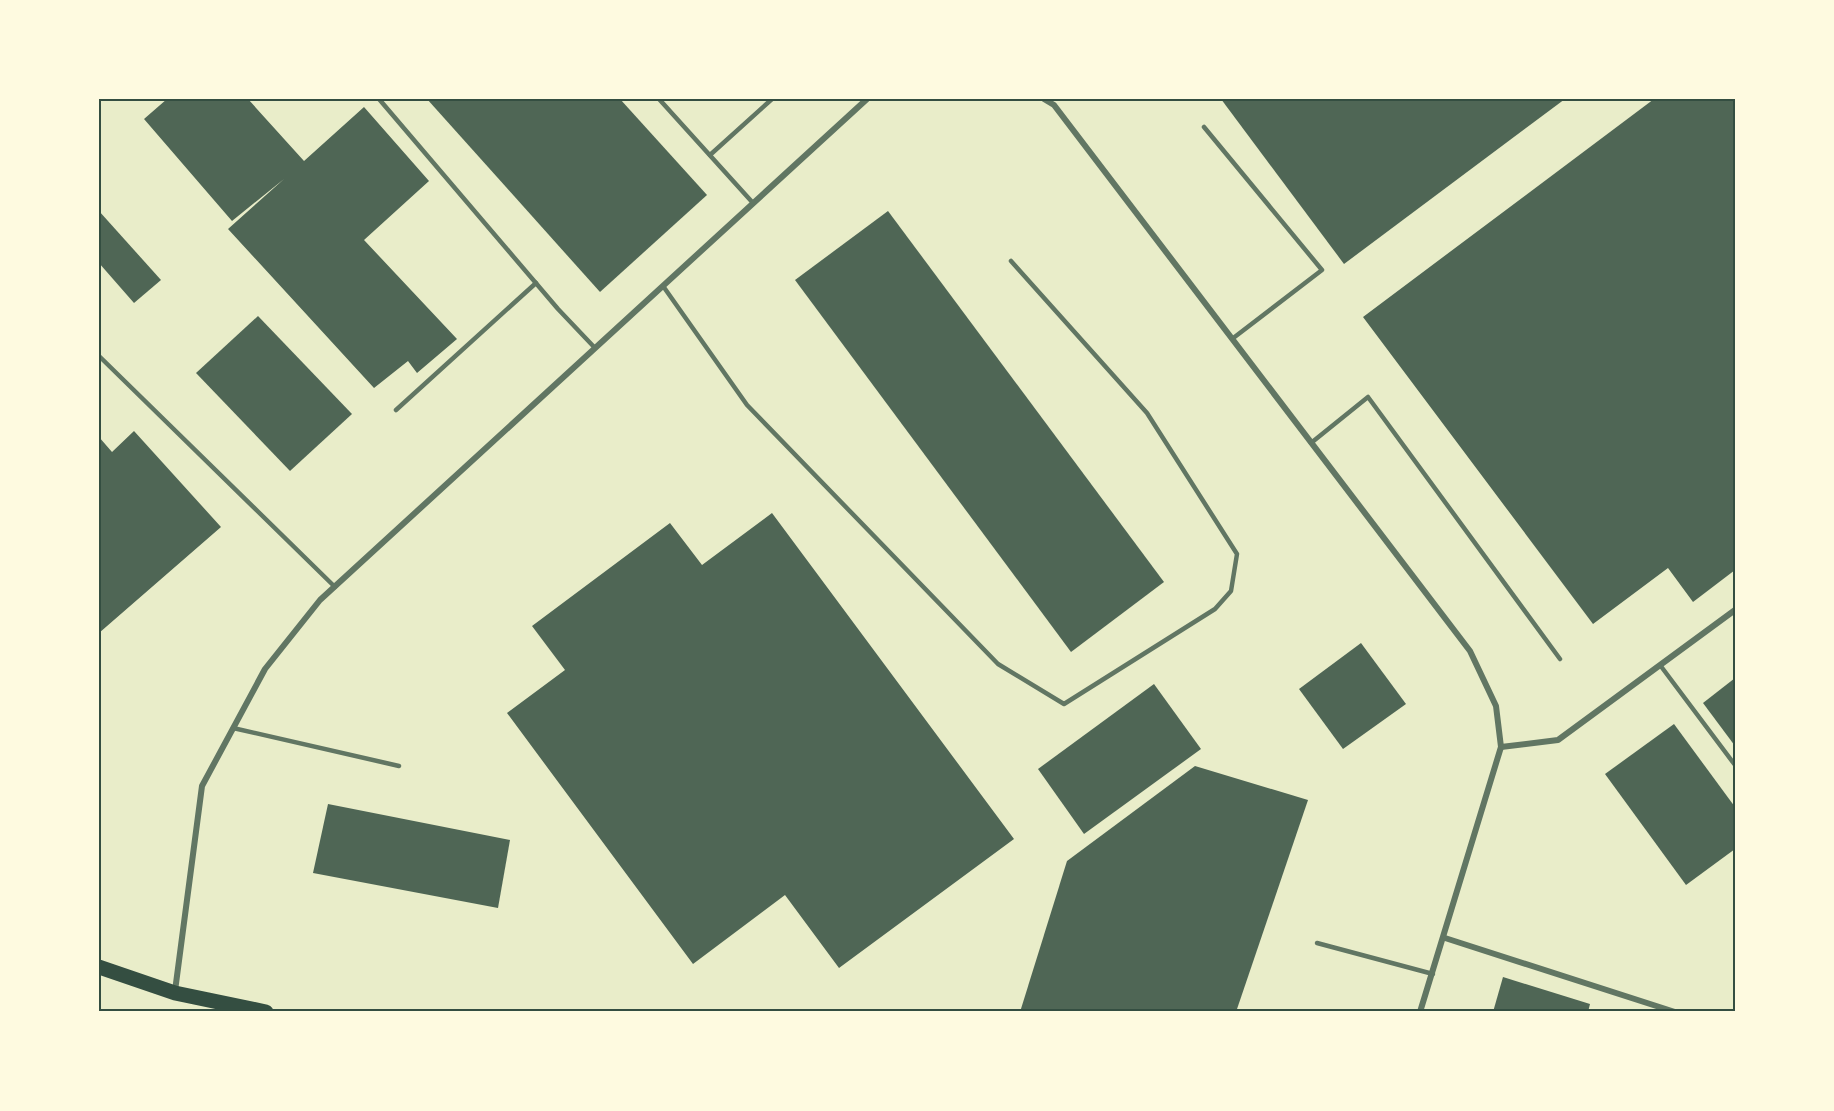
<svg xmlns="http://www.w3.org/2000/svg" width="1834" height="1111" font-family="Jost,sans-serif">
	<rect width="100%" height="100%" fill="#e9edc9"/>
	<g fill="#4f6655">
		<polygon points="167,99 248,99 304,161 364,107 429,181 364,240 457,339 417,373 408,361 374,388 228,229 284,179 232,221 144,119"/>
		<polygon points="427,99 620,99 707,195 600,292"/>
		<polygon points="1221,99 1565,99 1344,264"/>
		<polygon points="1654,99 1735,99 1735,570 1693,602 1668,568 1593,624 1363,317"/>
		<polygon points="99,211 161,280 134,303 99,263"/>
		<polygon points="888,211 1164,582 1071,652 795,280"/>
		<polygon points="258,316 352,414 290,471 196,373"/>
		<polygon points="134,431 221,527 99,633 99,437 112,452"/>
		<polygon points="772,513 1014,839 839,968 785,895 693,964 507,713 565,670 532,626 670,523 702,565"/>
		<polygon points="1361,643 1406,704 1343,749 1299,689"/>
		<polygon points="1735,678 1735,746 1703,703"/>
		<polygon points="1154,684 1201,749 1084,834 1038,769"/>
		<polygon points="1674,724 1735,807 1735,849 1686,885 1605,774"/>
		<polygon points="1195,766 1308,800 1236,1012 1020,1012 1067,861"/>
		<polygon points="328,804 510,840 498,908 313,873"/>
		<polygon points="1503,977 1590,1004 1588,1012 1493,1012"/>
	</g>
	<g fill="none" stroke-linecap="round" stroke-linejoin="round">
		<g stroke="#617663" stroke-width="4.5">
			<polyline points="379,99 558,309 595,348"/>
			<polyline points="659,99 753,203"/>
			<polyline points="1204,127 1322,270 1232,339"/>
			<polyline points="710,155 772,99"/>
			<polyline points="663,286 747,405 998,664 1064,704 1215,609 1231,591 1237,554 1147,413 1011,261"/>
			<polyline points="99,356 335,587"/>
			<polyline points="396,410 536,283"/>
			<polyline points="1311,443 1368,397 1560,659"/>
			<polyline points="1660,665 1735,765"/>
			<polyline points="233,728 399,766"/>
			<polyline points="1317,943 1433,974"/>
		</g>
		<g stroke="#617663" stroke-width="6">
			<polyline points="1044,99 1054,105 1470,651 1496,706 1501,747 1420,1012"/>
			<polyline points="1501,747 1558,740 1735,610"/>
			<polyline points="1445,938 1675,1012"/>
			<polyline points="175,991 202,786 265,669 320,600 867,99"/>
		</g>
		<polyline stroke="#344e41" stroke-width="15" points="99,967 175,993 266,1012"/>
	</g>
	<rect width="1834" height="1111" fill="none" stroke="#fefae0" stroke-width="201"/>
	<rect x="100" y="100" width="1634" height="910" fill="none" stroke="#344e41" stroke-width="2"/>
</svg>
